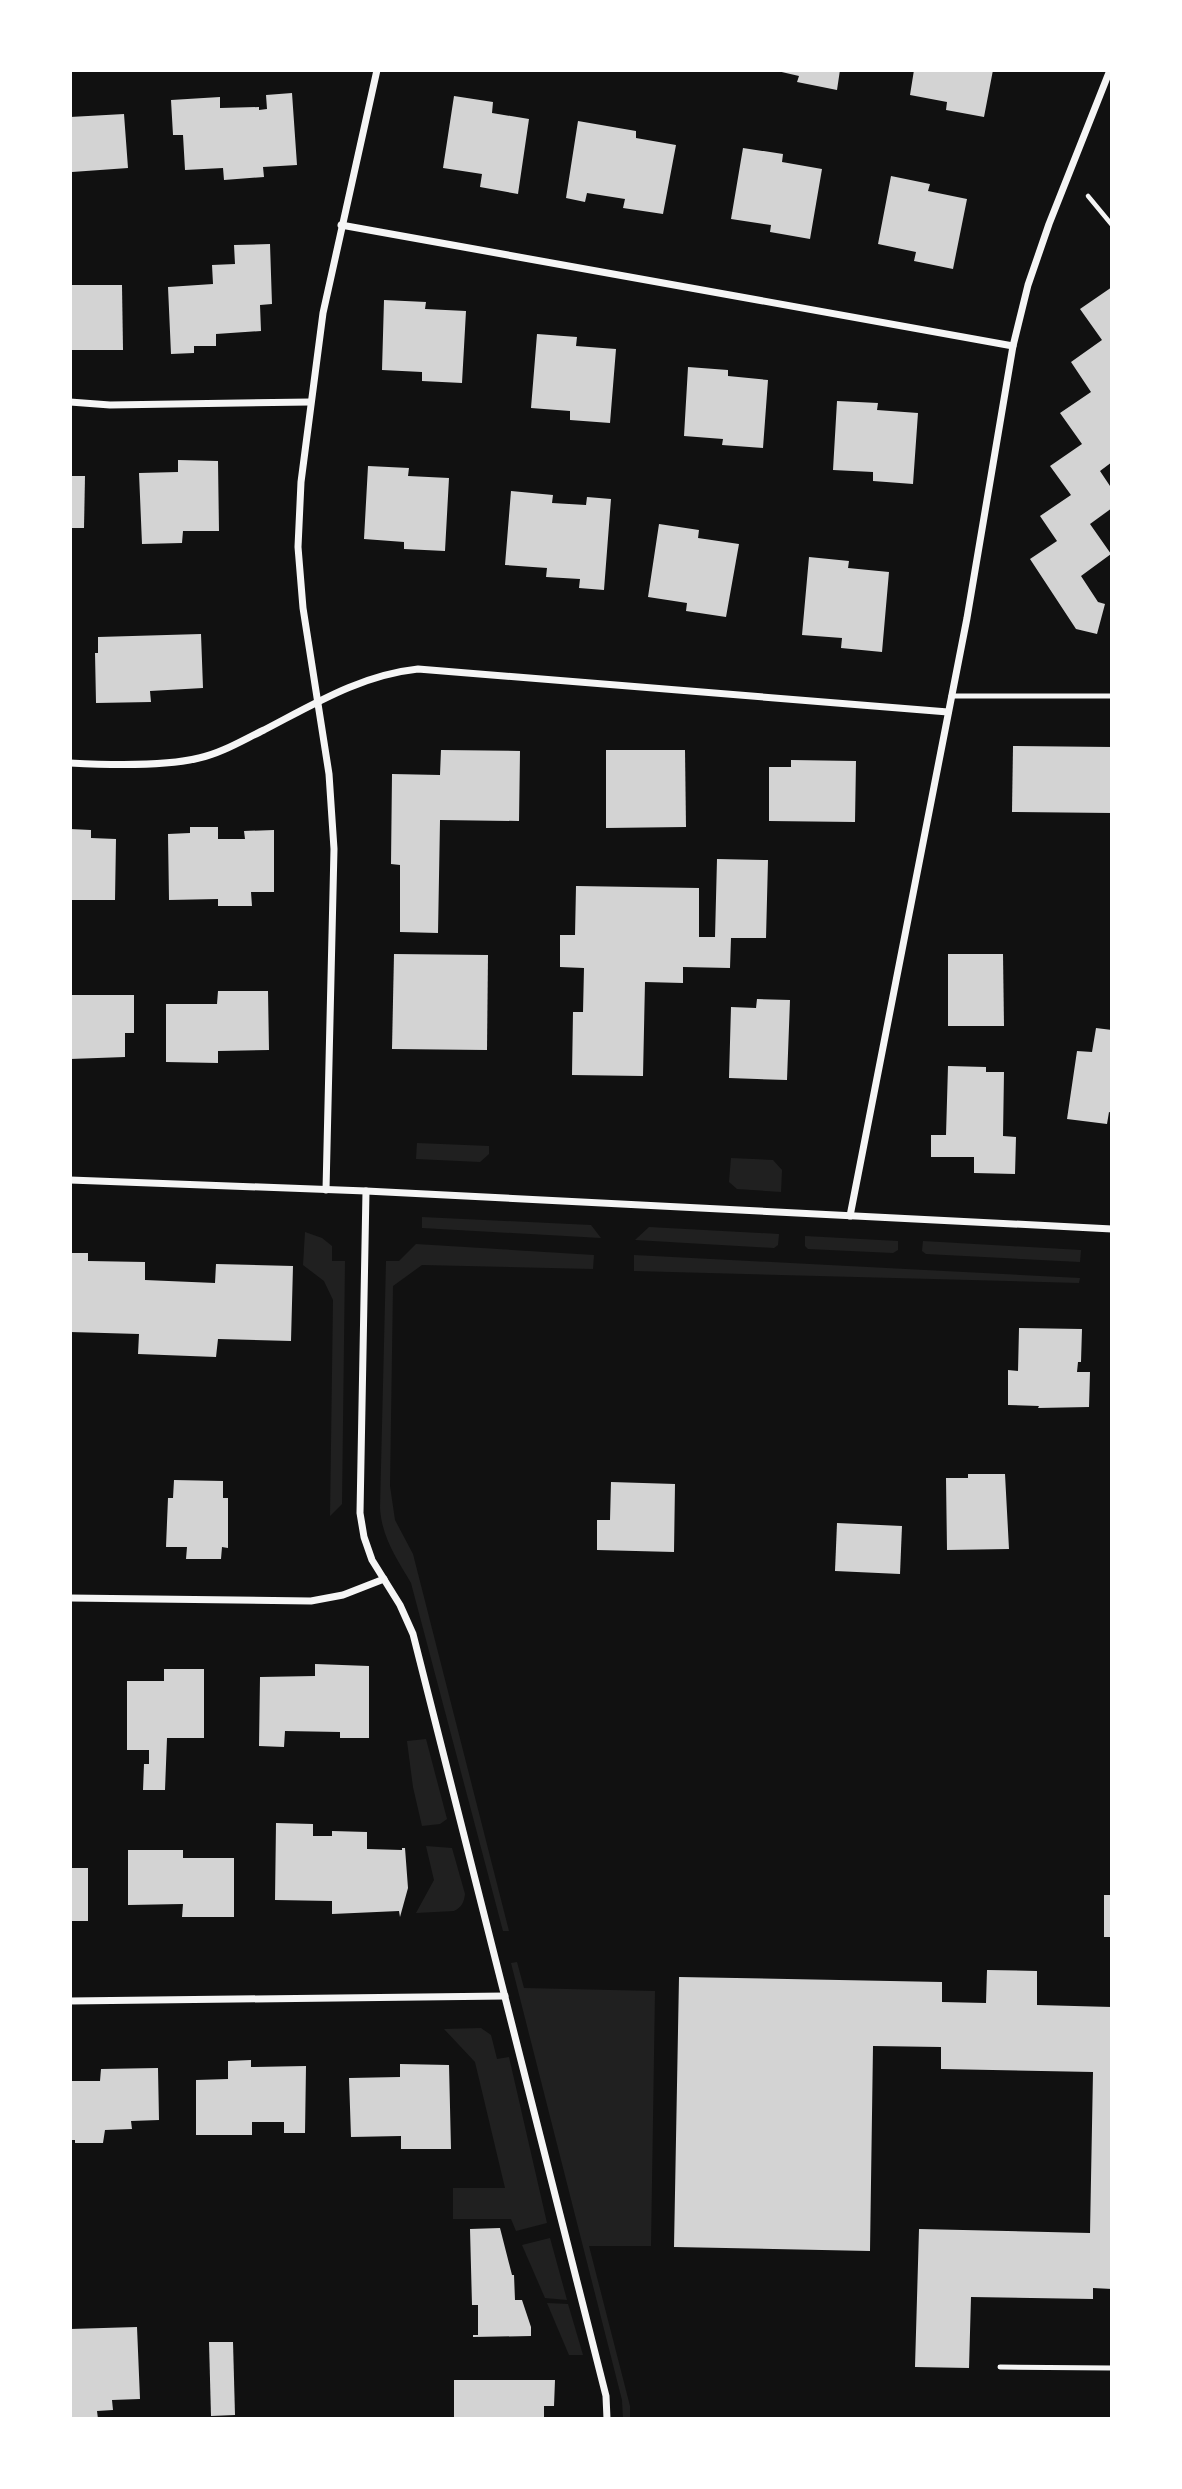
<svg xmlns="http://www.w3.org/2000/svg" width="1182" height="2489" font-family="Raleway,sans-serif">
	<rect width="100%" height="100%" fill="#111"/>
	<g fill="#202020">
		<polygon points="417,1143 489,1146 489,1154 480,1162 416,1159"/>
		<polygon points="731,1158 773,1160 782,1170 781,1192 737,1189 729,1182"/>
		<polygon points="422,1217 591,1225 601,1238 422,1228"/>
		<polygon points="649,1227 779,1234 778,1245 774,1248 635,1240"/>
		<polygon points="305,1232 322,1238 332,1246 332,1261 345,1261 342,1504 330,1516 333,1300 324,1281 303,1265"/>
		<polygon points="805,1236 898,1241 898,1250 893,1253 808,1249 805,1246"/>
		<polygon points="923,1241 1081,1250 1080,1262 926,1254 922,1251"/>
		<path d="M416,1244L594,1255L593,1269L422,1265L393,1286L390,1486L395,1520L413,1554L509,1931H503L411,1583C396,1557 382,1538 380,1508L386,1261H399Z"/>
		<polygon points="634,1255 1080,1278 1079,1283 634,1271"/>
		<polygon points="426,1739 447,1819 440,1824 422,1826 413,1787 407,1741"/>
		<path d="M426,1846L452,1848L465,1894C464,1902 462,1907 454,1911L416,1913L434,1880Z"/>
		<polygon points="517,1962 524,1988 655,1991 651,2246 589,2246 630,2406 630,2419 623,2419 622,2400 511,1963"/>
		<polygon points="481,2028 491,2035 497,2059 509,2057 547,2223 516,2231 511,2219 453,2219 453,2188 505,2188 475,2062 444,2029"/>
		<polygon points="550,2238 567,2300 545,2298 522,2245"/>
		<polygon points="547,2303 568,2304 583,2355 569,2355"/>
	</g>
	<g fill="#d3d3d3">
		<polygon points="773,70 840,70 837,90 797,82 799,76"/>
		<polygon points="914,70 993,70 984,117 946,110 947,102 910,95"/>
		<polygon points="292,93 297,165 263,167 264,177 224,180 223,168 185,170 183,135 173,135 171,100 220,97 220,108 259,107 259,110 267,109 266,95"/>
		<polygon points="454,96 493,102 492,113 529,119 518,194 480,187 482,174 443,168"/>
		<polygon points="124,114 128,168 72,172 72,160 70,161 70,117"/>
		<polygon points="578,121 636,131 636,138 676,145 663,214 623,208 625,199 587,193 585,202 566,198"/>
		<polygon points="743,148 783,154 782,162 822,169 810,239 770,232 771,225 731,219"/>
		<polygon points="891,176 930,184 928,191 967,199 953,269 914,261 916,252 878,244"/>
		<polygon points="270,244 272,304 260,305 261,331 216,334 216,346 194,346 194,353 171,354 168,287 213,284 212,265 235,264 234,245"/>
		<polygon points="70,285 122,285 123,350 70,350"/>
		<polygon points="1112,287 1112,462 1100,471 1112,489 1112,508 1090,524 1111,554 1081,576 1098,602 1105,604 1097,634 1076,629 1030,559 1057,541 1040,516 1071,495 1050,466 1082,444 1060,413 1091,392 1071,362 1102,340 1080,309"/>
		<polygon points="384,300 426,302 425,309 466,311 462,383 422,381 422,372 382,370"/>
		<polygon points="537,334 577,337 576,346 616,349 610,423 570,420 570,411 531,408"/>
		<polygon points="688,367 728,370 728,376 768,380 763,448 722,445 723,439 684,436"/>
		<polygon points="837,401 878,403 877,410 918,413 913,484 873,481 873,472 833,470"/>
		<polygon points="178,460 218,461 219,531 183,531 182,543 142,544 139,473 178,472"/>
		<polygon points="368,466 409,468 408,476 449,478 445,551 404,549 404,542 364,539"/>
		<polygon points="70,476 85,476 84,528 70,528"/>
		<polygon points="511,491 553,495 552,503 586,505 587,497 611,499 604,590 579,588 580,579 546,577 547,568 505,565"/>
		<polygon points="659,524 699,530 698,538 739,544 726,617 686,611 687,603 648,597"/>
		<polygon points="809,557 849,561 848,568 889,572 882,652 841,648 842,638 802,635"/>
		<polygon points="201,634 203,688 150,691 151,702 96,703 95,653 98,653 98,637"/>
		<polygon points="1013,746 1112,747 1112,813 1012,812"/>
		<polygon points="441,750 520,751 519,821 440,820 438,933 400,932 400,865 391,864 392,774 440,775"/>
		<polygon points="606,750 685,750 686,827 606,828"/>
		<polygon points="791,760 856,761 855,822 769,821 769,767 791,767"/>
		<polygon points="190,827 218,827 218,839 245,839 244,831 274,830 274,892 251,892 252,906 218,906 218,899 169,900 168,834 190,833"/>
		<polygon points="70,829 91,830 91,838 116,839 115,900 70,900"/>
		<polygon points="717,859 768,860 766,938 731,938 730,968 683,967 683,983 645,982 643,1076 572,1075 573,1012 583,1012 584,968 560,967 560,935 575,935 576,886 699,888 699,937 715,937"/>
		<polygon points="394,954 488,955 487,1050 392,1049"/>
		<polygon points="948,954 1003,954 1004,1026 948,1026"/>
		<polygon points="218,991 268,991 269,1050 218,1051 218,1063 166,1062 166,1004 217,1004"/>
		<polygon points="70,995 134,995 134,1033 125,1033 125,1057 70,1059"/>
		<polygon points="757,999 790,1000 787,1080 729,1078 731,1007 756,1008"/>
		<polygon points="1096,1028 1112,1030 1112,1113 1109,1112 1107,1124 1067,1119 1077,1051 1092,1052"/>
		<polygon points="948,1066 986,1067 986,1072 1004,1072 1003,1136 1016,1137 1015,1174 974,1173 974,1157 931,1157 931,1135 946,1135"/>
		<polygon points="70,1253 88,1253 88,1261 145,1262 145,1280 215,1283 216,1264 293,1266 291,1341 218,1339 216,1357 138,1354 139,1334 70,1332"/>
		<polygon points="1019,1328 1082,1329 1081,1362 1078,1362 1077,1372 1090,1372 1089,1407 1038,1408 1039,1406 1008,1405 1008,1370 1018,1371"/>
		<polygon points="968,1474 1005,1474 1009,1549 947,1550 946,1478 968,1478"/>
		<polygon points="174,1480 223,1481 223,1498 228,1498 228,1548 222,1547 221,1559 186,1559 187,1547 166,1547 168,1498 173,1498"/>
		<polygon points="611,1482 675,1484 674,1552 597,1550 597,1520 610,1520"/>
		<polygon points="837,1523 902,1526 900,1574 835,1571"/>
		<polygon points="315,1664 369,1666 369,1738 340,1738 340,1732 285,1731 284,1747 259,1746 260,1677 315,1676"/>
		<polygon points="164,1669 204,1669 204,1738 167,1738 165,1790 143,1790 144,1764 149,1764 149,1750 127,1750 127,1681 164,1681"/>
		<polygon points="276,1823 313,1824 313,1836 332,1836 332,1831 367,1832 367,1849 402,1850 402,1848 405,1848 408,1888 400,1917 399,1911 332,1914 332,1901 275,1900"/>
		<polygon points="128,1850 183,1850 183,1858 234,1858 234,1917 182,1917 183,1904 128,1905"/>
		<rect x="70" y="1868" width="18" height="53"/>
		<rect x="1104" y="1895" width="8" height="42"/>
		<polygon points="987,1970 1037,1971 1037,2005 1112,2007 1112,2289 1093,2288 1093,2299 971,2297 969,2368 915,2367 919,2229 1090,2233 1093,2072 941,2069 941,2047 873,2046 870,2251 674,2247 679,1977 942,1982 942,2002 986,2003"/>
		<polygon points="251,2060 251,2067 306,2066 305,2133 284,2133 284,2122 252,2122 252,2135 196,2135 196,2080 228,2079 228,2061"/>
		<polygon points="400,2064 449,2065 451,2149 401,2149 401,2136 351,2137 349,2078 400,2077"/>
		<polygon points="158,2068 159,2120 131,2121 132,2129 105,2130 103,2143 75,2143 75,2140 70,2140 70,2081 100,2081 101,2069"/>
		<polygon points="500,2228 512,2275 514,2275 515,2300 522,2300 531,2327 531,2336 473,2337 473,2335 478,2335 478,2305 472,2305 470,2229"/>
		<polygon points="137,2327 140,2399 112,2400 113,2410 97,2411 98,2419 70,2419 70,2329"/>
		<polygon points="209,2342 233,2342 235,2415 211,2416"/>
		<polygon points="454,2380 555,2380 554,2406 544,2406 544,2419 454,2419"/>
	</g>
	<g fill="none" stroke-linecap="round" stroke-linejoin="round">
		<polyline stroke="#f5f5f5" stroke-width="4.5" points="1088,196 1112,225"/>
		<g stroke="#f5f5f5" stroke-width="5">
			<polyline points="951,696 1112,696"/>
			<polyline points="1000,2367 1112,2368"/>
		</g>
		<g stroke="#f5f5f5" stroke-width="7">
			<polyline points="341,225 1013,346"/>
			<polyline points="70,402 110,405 310,402"/>
			<path d="M70,763C108,765 163,767 199,758C222,753 243,740 264,730C314,704 361,675 418,669L948,712"/>
			<polyline points="70,1180 366,1191 1112,1229"/>
			<polyline points="326,1190 334,849 329,774 303,608 298,547 301,482 323,313 377,70"/>
			<polyline points="366,1191 360,1513 364,1537 372,1560 400,1605 413,1634 606,2396 607,2419"/>
			<polyline points="850,1216 967,618 1013,346 1028,285 1049,224 1110,70"/>
			<polyline points="70,1598 311,1601 343,1595 384,1579"/>
			<polyline points="70,2001 505,1996"/>
		</g>
	</g>
	<rect width="1182" height="2489" fill="none" stroke="#ffffff" stroke-width="144"/>
</svg>
